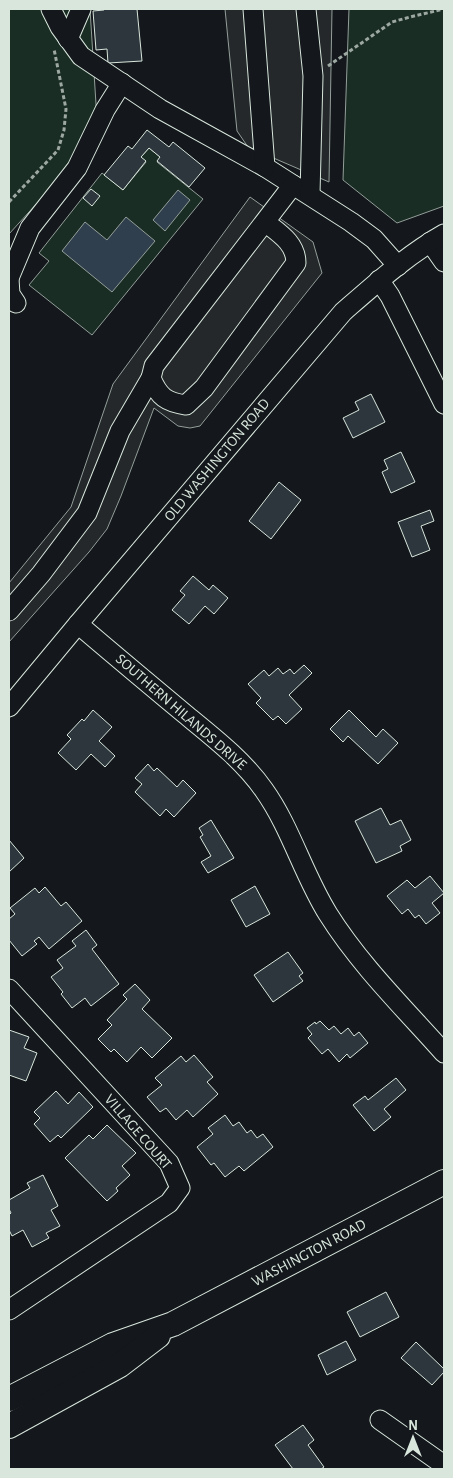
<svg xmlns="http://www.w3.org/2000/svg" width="453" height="1478" font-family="'Alegreya Sans',sans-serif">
	<rect width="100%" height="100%" fill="#14181c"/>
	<g fill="#1a2d24" stroke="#939e99">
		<polygon points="9,9 90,9 98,136 9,234"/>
		<polygon points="349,9 444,9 444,206 397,223 343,180"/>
		<polygon points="149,148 160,157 157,162 203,199 92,335 29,285 49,261 39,253 102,173 123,190 146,162 141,157"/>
	</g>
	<g fill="#24282b" stroke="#939e99">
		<polygon points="225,9 332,9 329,182 248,147 237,131"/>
		<polygon points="250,197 313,242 322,273 200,426 190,428 178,426 154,408 121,496 107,529 89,552 9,642 9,583 71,507 113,384"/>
	</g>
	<g fill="#2f3f4d" stroke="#939e99">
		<polygon points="178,190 190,200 165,231 153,220"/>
		<polygon points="126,217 155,241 112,292 62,251 85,222 107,240"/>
	</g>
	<g fill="#2c363c" stroke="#d8e6dc">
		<polygon points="104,9 137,9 142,61 108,63 107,49 96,50 93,11 104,10"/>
		<polygon points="147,130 169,147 173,142 205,168 189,187 157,161 160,157 149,148 141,157 146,161 123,190 104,175 128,146 132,149"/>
		<polygon points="91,189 100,196 92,206 83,198"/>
		<polygon points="371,394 385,422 353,438 343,418 359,410 355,402"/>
		<polygon points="401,452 415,482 391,493 382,472 388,469 384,460"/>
		<polygon points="279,482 301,500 271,539 249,521"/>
		<polygon points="430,510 434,521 421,526 430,550 412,557 398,522"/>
		<polygon points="193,576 209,590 213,585 228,598 214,614 205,606 189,624 172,610 185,595 180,591"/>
		<polygon points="304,665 312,673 289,695 302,709 286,724 278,716 273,720 256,703 261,698 248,684 264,670 269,676 278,668 283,674 290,669 294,674"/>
		<polygon points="93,710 112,727 99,741 115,756 105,767 91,754 76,770 58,753 71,739 67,735 82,719 84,721"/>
		<polygon points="349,710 376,737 383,729 398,743 378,764 348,736 343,742 330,729"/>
		<polygon points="148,764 154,771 157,768 177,787 183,780 196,793 174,817 166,809 160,816 135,792 142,784 135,778"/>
		<polygon points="381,808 390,825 401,820 411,840 400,846 402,851 376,863 355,821"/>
		<polygon points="211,820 234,858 208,873 201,862 211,856 200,837 203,835 199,828"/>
		<polygon points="9,840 24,858 9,872"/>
		<polygon points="430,876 444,893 432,903 440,913 426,924 419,915 415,918 408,909 402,914 387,896 407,880 415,888"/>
		<polygon points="255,886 270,914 246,927 231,900"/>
		<polygon points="45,887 61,906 66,902 82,921 49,949 39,937 34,941 37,944 22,956 9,940 9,919 15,914 10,908 35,888 39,893"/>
		<polygon points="86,930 97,945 92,949 119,984 91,1006 85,998 72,1008 61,994 63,992 51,977 63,968 57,960 76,946 72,941"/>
		<polygon points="288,952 303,973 299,976 303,981 273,1002 254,975"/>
		<polygon points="135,984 150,1000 142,1009 172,1038 152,1058 141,1047 127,1062 114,1049 111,1052 98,1039 112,1025 107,1020 127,999 123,995"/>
		<polygon points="320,1021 329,1030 334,1026 341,1034 348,1028 354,1036 359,1032 368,1043 350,1058 347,1054 339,1062 328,1049 322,1054 308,1038 312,1034 307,1028 315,1022 316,1024"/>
		<polygon points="9,1030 29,1037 24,1048 37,1053 26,1081 9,1075"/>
		<polygon points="194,1055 213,1077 207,1082 218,1094 193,1117 187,1110 176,1120 166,1108 160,1112 147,1097 162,1085 155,1078 181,1056 186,1062"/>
		<polygon points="396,1078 406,1090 384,1109 391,1117 374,1131 353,1105 365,1096 368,1100"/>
		<polygon points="56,1091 68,1104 79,1092 93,1107 61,1138 58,1135 50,1142 34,1124 40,1118 34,1112"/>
		<polygon points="225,1115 233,1126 239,1122 247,1133 251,1130 257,1138 263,1134 273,1147 244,1171 239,1166 225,1177 214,1163 211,1165 197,1147 213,1134 208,1128"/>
		<polygon points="107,1125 136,1153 122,1166 130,1175 116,1188 118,1191 107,1201 65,1158 89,1135 93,1139"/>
		<polygon points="43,1175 58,1206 51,1210 60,1226 46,1233 49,1238 32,1247 23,1230 12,1236 9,1230 9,1215 11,1213 9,1209 9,1200 30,1188 27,1183"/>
		<polygon points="386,1292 399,1317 360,1337 347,1312"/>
		<polygon points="346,1341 356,1360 327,1375 318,1355"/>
		<polygon points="416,1342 444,1369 444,1372 432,1385 401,1358"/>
		<polygon points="303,1425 314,1440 308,1445 324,1467 321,1469 293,1469 275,1445"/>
	</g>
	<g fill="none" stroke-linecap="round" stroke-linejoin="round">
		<defs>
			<g id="minor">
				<polyline points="51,9 60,27 81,56 160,109 265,167 351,222 374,239 398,266"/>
				<polyline points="253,9 265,167"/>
				<polyline points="306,9 313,76 310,194"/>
				<polyline points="68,39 81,9"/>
				<path d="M265,222C279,233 296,243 296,263L204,388L186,405C166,402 159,397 151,378L154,366L293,185"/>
				<polyline points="430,242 444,262"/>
				<polyline points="9,278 30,228 77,168 105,110 122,83"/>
				<polyline points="9,279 10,294 16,303"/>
				<polyline points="379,280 390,296 444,404"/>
				<polyline points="9,611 41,574 87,513 120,431 151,378"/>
				<path d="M78,624C113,654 149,684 185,714C213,737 243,760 264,790C291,828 303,874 328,914C360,965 404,1008 444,1053"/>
				<path d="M9,707L78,624L343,312C375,284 407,255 444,234"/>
				<polyline points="9,989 169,1163 180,1188 169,1203 9,1310"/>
				<polyline points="380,1420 444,1465"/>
			</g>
			<g id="major">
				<polyline points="9,1399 113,1345 173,1324 444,1182"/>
				<polyline points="9,1426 120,1365 158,1336"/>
			</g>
		</defs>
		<use href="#minor" stroke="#d8e6dc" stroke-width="21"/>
		<use href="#major" stroke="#d8e6dc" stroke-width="26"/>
		<g stroke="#9da8a2" stroke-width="3" stroke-dasharray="4 2.5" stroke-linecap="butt">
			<polyline points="328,66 392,22 410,17 444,9"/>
			<polyline points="9,202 58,150 64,130 66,109 54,49"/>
		</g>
		<use href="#minor" stroke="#14181c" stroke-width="19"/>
		<use href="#major" stroke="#14181c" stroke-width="24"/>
	</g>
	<g text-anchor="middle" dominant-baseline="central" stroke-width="4" stroke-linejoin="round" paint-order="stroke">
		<g font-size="15" fill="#d8e6dc" stroke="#14181c">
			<text transform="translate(217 460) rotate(-50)">OLD WASHINGTON ROAD</text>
			<text transform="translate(181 712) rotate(41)">SOUTHERN HILANDS DRIVE</text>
			<text transform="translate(138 1132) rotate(49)">VILLAGE COURT</text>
			<text transform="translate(309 1253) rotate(-28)">WASHINGTON ROAD</text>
		</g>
	</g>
	<rect width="453" height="1478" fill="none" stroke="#d8e6dc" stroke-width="20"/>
	<g transform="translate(413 1438)" stroke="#14181c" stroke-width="4" paint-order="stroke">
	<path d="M0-4L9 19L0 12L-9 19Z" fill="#d8e6dc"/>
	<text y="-8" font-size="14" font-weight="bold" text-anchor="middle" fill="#d8e6dc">N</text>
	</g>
</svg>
